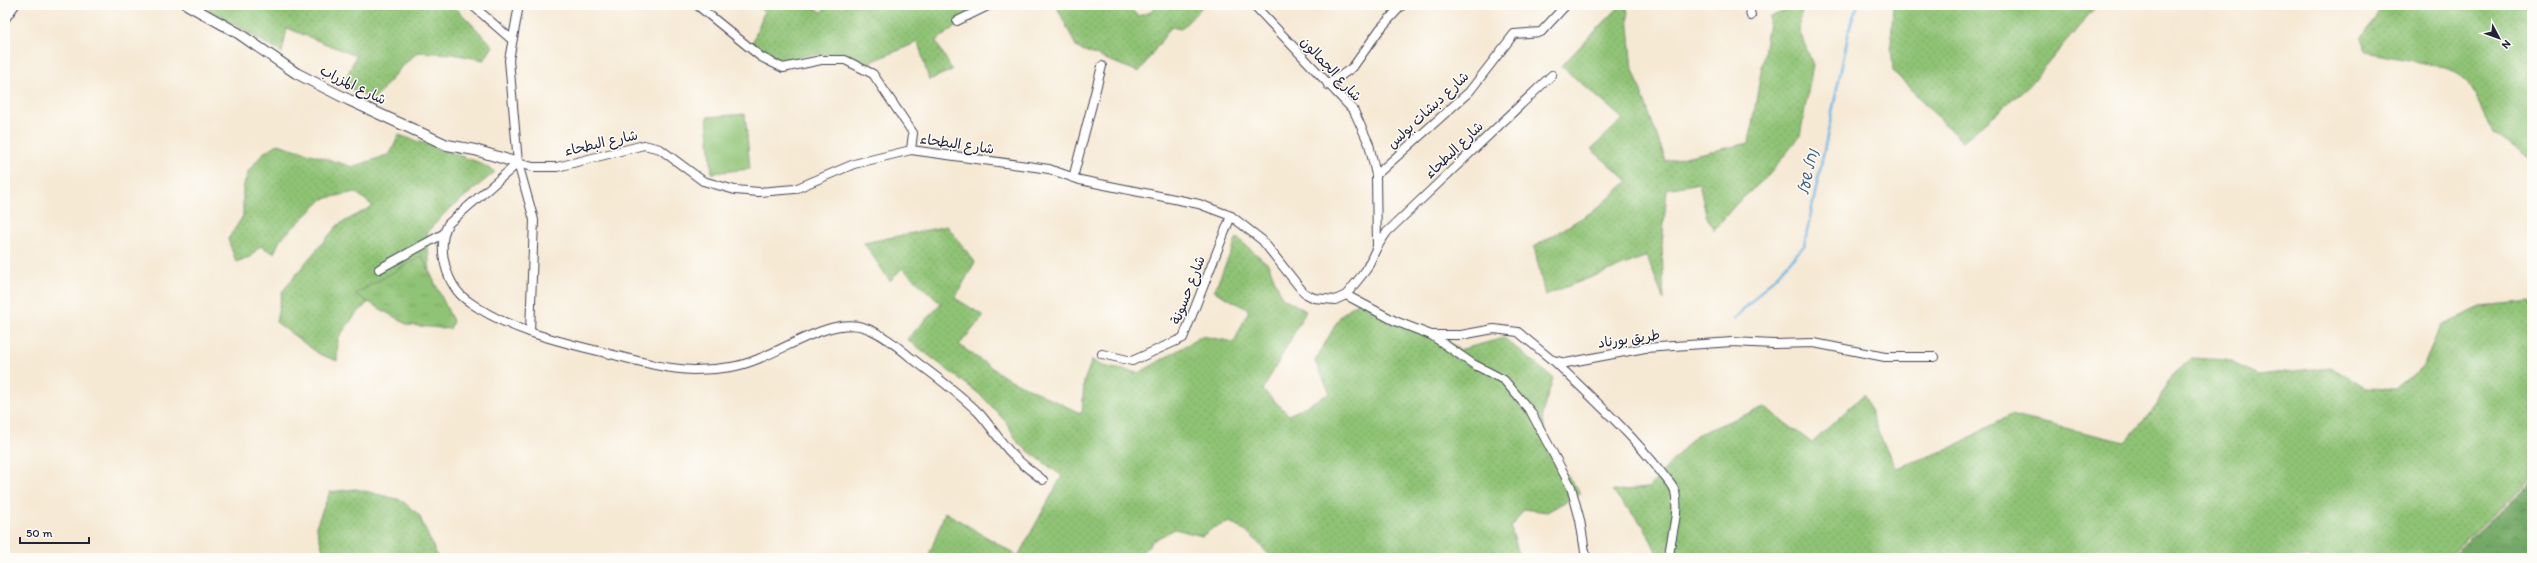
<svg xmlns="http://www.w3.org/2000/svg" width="2537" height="563" font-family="Itim,'Playpen Sans Arabic','Playpen Sans Hebrew',sans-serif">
	<defs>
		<pattern id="grass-dots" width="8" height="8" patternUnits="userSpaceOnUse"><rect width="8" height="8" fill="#8fc375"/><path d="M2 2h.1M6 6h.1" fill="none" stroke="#7ba766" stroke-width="1.8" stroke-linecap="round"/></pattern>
		<pattern id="forest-crowns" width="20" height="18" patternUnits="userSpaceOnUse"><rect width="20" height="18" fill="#73a966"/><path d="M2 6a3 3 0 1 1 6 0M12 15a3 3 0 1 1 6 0" fill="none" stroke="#5e8955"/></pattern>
		<pattern id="park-tufts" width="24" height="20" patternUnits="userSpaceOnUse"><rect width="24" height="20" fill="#8fc375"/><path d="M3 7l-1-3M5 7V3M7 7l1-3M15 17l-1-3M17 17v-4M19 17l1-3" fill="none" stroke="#7ba766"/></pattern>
	</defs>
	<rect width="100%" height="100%" fill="#fdfcf7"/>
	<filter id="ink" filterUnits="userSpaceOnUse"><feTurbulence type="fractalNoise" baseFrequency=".025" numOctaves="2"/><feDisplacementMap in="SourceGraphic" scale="8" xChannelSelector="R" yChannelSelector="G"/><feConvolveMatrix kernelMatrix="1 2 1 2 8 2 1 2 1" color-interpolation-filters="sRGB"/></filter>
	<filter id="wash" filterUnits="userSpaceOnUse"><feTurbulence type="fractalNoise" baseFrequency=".012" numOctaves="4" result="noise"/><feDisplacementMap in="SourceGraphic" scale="16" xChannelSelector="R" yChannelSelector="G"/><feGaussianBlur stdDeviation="0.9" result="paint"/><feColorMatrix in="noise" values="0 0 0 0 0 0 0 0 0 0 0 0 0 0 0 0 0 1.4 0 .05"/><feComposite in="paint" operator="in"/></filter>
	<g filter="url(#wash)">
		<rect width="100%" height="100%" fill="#f6e9d4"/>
		<g fill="url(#grass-dots)" stroke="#587258">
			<polygon points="201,5 453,5 493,46 484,60 453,54 418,52 403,65 374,100 343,85 356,56 287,28 282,53"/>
			<path d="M756,5H808L822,12L826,5H837L841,8L844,5H985L936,41L952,70L929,80L918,42L864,65C846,55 823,52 803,56C797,58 791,61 785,61C774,62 761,50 752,44L764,12Z"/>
			<polygon points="1056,5 1126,5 1138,16 1151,12 1157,5 1204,5 1181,29 1171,27 1139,72 1077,48"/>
			<polygon points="1618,5 1627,5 1633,69 1666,161 1749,143 1770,17 1790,9 1790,5 1803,5 1799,30 1813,65 1800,136 1769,175 1736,204 1714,230 1706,215 1699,183 1667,189 1662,245 1664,301 1647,256 1545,295 1534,247 1598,208 1628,181 1591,149 1623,119 1561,66 1620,6"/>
			<polygon points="1893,5 2097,5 2029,86 1962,142 1893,71 1891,44"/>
			<polygon points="2384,5 2532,5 2532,34 2529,42 2532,66 2532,160 2493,133 2468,81 2445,67 2366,52 2361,39"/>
			<polygon points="399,135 478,162 495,172 446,212 427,232 430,273 375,296 355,315 338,338 337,361 319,354 276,322 282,292 306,262 338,225 373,206 355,192 323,199 280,240 274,253 260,246 250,257 236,262 228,239 243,216 243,188 248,172 263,153 278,144 353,167 390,154"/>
			<polygon points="947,226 975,262 955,298 984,316 959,345 1005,377 1082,414 1084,381 1092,360 1102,366 1139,373 1202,336 1234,342 1249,310 1214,291 1237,238 1268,264 1282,297 1306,311 1263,390 1289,415 1330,393 1315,361 1341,315 1358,302 1441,336 1459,350 1504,338 1553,378 1542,414 1549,453 1581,493 1547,512 1524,509 1511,528 1520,558 1272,558 1251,535 1230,522 1213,528 1202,536 1175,529 1154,540 1137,558 928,558 945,512 1018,556 1062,476 1019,444 1006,422 982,396 907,339 941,304 902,268 890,281 864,243"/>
			<polygon points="2532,302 2532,479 2446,558 1659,558 1645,528 1612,491 1648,488 1696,435 1764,407 1812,443 1864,394 1879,434 1896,468 1949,449 2010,415 2125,442 2157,405 2170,377 2191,358 2226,360 2259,375 2330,367 2367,388 2396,389 2423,366 2441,325 2481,307"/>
			<polygon points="356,489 401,500 419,515 438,558 325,558 316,526 330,492"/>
		</g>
		<polygon fill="url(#forest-crowns)" stroke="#4a6650" points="2532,482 2532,558 2449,558 2521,492"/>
		<polygon fill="url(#park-tufts)" stroke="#587258" points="422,256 453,321 450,329 408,325 355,294"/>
		<polygon fill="#8fc375" stroke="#587258" points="745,114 750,169 712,173 707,117"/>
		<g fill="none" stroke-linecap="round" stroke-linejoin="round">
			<polyline stroke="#6eb8e6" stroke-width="2.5" points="1734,320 1804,246 1851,22 1858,5"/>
		</g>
	</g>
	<g filter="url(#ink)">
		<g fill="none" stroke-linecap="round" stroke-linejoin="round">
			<defs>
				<g id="minor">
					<polyline points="472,5 511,39"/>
					<polyline points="519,5 509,60 518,163 534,220 530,332"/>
					<polyline points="697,5 761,57 783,68 821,60 845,60 873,74 913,133 911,150"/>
					<polyline points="1749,5 1751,16"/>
					<polyline points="5,19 15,5"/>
					<polyline points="957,21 990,5"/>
					<polyline points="1328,85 1353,67 1380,29 1402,5"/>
					<polyline points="1376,175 1469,92 1514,34 1541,32 1566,5"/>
					<polyline points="1073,178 1102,66"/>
					<polyline points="1377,247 1387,232 1552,75"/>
					<polyline points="379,269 443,234"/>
					<polyline points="1346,295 1395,321 1431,335 1461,335 1494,329 1518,332 1552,360 1566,363 1645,348 1732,342 1774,344 1814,343 1885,357 1934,357"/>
					<polyline points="1431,335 1473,364 1504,380 1531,412 1571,487 1580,520 1586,558"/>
					<polyline points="1102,354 1132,361 1183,338 1231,216"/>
					<path d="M1553,360C1590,396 1629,431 1661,472C1665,478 1673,485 1675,492C1680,514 1670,536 1669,558"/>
					<path d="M1043,480C1033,472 1021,464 1012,454C1000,442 991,426 979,413C958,392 934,375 910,357C897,346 880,332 863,327C825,316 772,361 731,367C719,369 706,370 694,370C665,369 637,361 610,354C562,342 509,331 468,301C446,286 436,247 448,224L518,163L533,167H557L644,145L660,149L703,181L735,190L759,192L795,189L854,164L911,150L1049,169L1080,180L1199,204L1231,216L1262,240L1304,293L1314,298L1335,300L1346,295L1366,270L1377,247L1376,175L1369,144L1354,111L1254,5"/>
				</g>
				<polyline id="tertiary" points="188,5 238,33 296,73 349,100 447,145 475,150 518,163"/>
			</defs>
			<use href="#minor" stroke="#424052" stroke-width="10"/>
			<use href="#tertiary" stroke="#424052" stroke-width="12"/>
			<use href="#minor" stroke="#fff" stroke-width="8"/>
			<use href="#tertiary" stroke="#fff" stroke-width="10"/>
		</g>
	</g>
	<g text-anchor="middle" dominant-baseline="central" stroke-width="3" stroke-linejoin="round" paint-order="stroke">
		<g font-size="14" fill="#22223b" stroke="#fdfcf7">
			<text transform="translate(1331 69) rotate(47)">شارع الجمالون</text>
			<text transform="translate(353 85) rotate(26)">شارع المزراب</text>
			<text transform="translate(1428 110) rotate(-43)">شارع دبشات بولس</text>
			<text transform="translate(601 143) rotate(-13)">شارع البطحاء</text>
			<text transform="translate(957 144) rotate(8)">شارع البطحاء</text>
			<text transform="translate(1454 150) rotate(-44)">شارع البطحاء</text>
			<text transform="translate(1188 290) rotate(-69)">شارع حسونة</text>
			<text transform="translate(1629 339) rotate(-8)">طريق بورناد</text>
		</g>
		<g font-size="15" font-style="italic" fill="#405e7f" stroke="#fdfcf7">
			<text transform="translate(1808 172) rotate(-78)">נחל שעל</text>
		</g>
	</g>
	<rect width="2537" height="563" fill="none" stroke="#fdfcf7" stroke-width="20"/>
	<g transform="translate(2499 38) rotate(131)" stroke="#fdfcf7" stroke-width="3" paint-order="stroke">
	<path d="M0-3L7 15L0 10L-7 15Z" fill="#22223b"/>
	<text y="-6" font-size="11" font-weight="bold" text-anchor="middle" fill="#22223b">N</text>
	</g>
	<path d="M20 537v6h69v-6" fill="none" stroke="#22223b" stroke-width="2"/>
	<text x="26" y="537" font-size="12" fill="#22223b" stroke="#fdfcf7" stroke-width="3" paint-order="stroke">50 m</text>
</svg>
